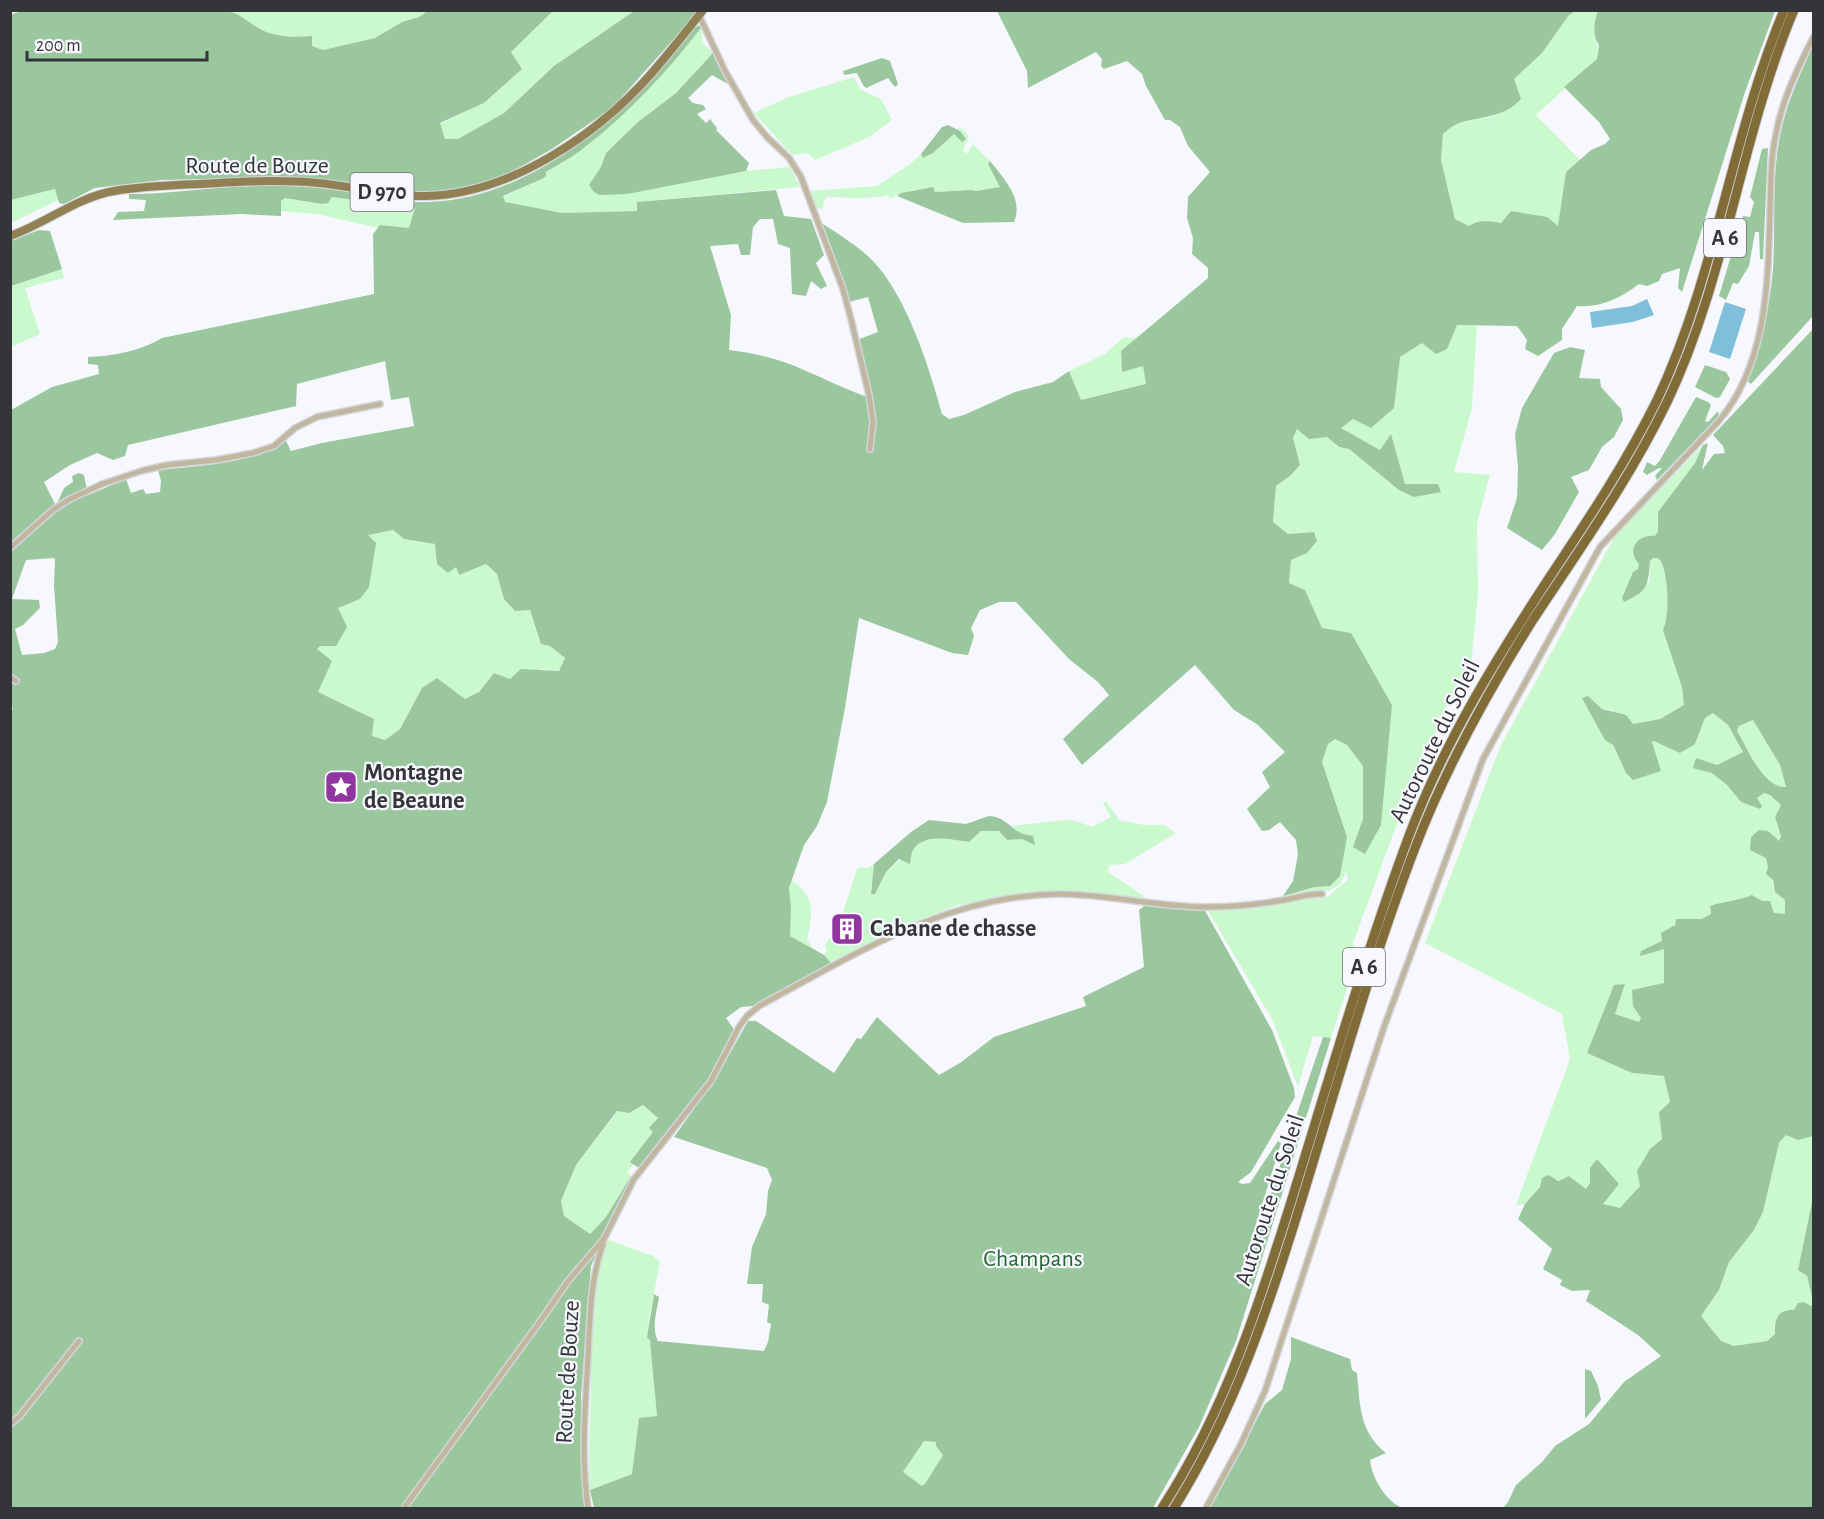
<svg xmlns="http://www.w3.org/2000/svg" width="1824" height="1519" font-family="'Alegreya Sans',sans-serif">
	<rect width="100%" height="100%" fill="#f7f8fe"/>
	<g fill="#cbf9ce">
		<path d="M224,11H428L419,17L402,22L375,38L323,50L312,46V37C293,38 271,37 254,26C244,19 237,13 224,11Z"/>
		<polygon points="553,11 634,11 554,66 504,113 458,139 445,139 440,124 484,103 522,69 511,52"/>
		<path d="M1575,11H1598C1593,24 1599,42 1597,59L1536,115L1580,160L1566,172L1559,226L1511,211L1501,223C1489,221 1480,218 1469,226L1455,219L1441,160L1443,134L1456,123L1495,116L1521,99L1513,79L1542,53L1569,15Z"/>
		<path d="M701,28L703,43L713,53L676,93L638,122L606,153L601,167L695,180L746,171L790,167L800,187L637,202V211L562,213L505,203L503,197L542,179L546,176V172C559,164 573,157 585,147C629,113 667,72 701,28Z"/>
		<polygon points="854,77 860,89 881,99 892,120 869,137 815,160 808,153 792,155 754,113 786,98"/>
		<path d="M958,128L963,129L969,137L963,150L967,154L973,144L990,161L988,164L1001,187L976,191L971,190L935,192L933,187L901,193L890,199L888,195C881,199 838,198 827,197L824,200L823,209L814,208L809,191L877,186L909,165L921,154L923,158L933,153L954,134L962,141L965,140Z"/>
		<polygon points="56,189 58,200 11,223 11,200"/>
		<polygon points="332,197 416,207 409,228 380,225 378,228 317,214 281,211 281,201 285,198 322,204"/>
		<polygon points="62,269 64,278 25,288 40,334 11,347 10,286"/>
		<path d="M1456,325L1477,326L1472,408L1454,472L1490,475L1477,523L1478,593L1471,667L1454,700L1451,698L1395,829L1353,943C1360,958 1336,1020 1331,1038L1313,1036L1298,1087L1273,1021L1207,909C1230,909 1252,909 1275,905C1293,901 1308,896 1327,897L1348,880L1346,872L1340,884L1329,891L1316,890L1268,900L1315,887L1330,886L1347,837L1322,762L1328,743L1335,739L1347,745L1363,766V820L1365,854L1392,705L1322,628L1305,590L1289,583L1291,560L1307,553L1314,532L1288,534L1273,522L1276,486L1290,476L1300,465L1293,438L1297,429L1327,437L1338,447L1349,449L1399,490L1437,484H1405L1391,435L1380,450L1341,428L1353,419L1394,408L1399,357L1422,343L1436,353L1447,348Z"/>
		<polygon points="1124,337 1138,338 1121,351 1122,371 1143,365 1146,384 1081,400 1069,371 1105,354"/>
		<path d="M1703,445L1695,463L1658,512V531L1638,569L1633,572L1649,584L1650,561L1653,558H1658L1662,562L1667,581V623L1682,687L1684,705L1660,719L1633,724L1611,710L1602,709L1588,696L1626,773L1654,741L1695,744L1705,718L1714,712L1728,725L1743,752L1717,765L1703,762L1727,785L1741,802L1760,809L1757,798L1764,793L1770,795L1781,805L1775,817L1781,836L1766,858L1775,892L1785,900V915L1774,913L1762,901L1752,896C1738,901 1725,902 1710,907L1711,914L1701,919H1676L1664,948V984L1632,990L1634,1006L1641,1018L1639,1022L1615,1014L1625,985L1587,1053L1632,1073L1664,1076L1670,1102L1659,1112L1662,1139L1650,1149L1640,1186L1620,1209L1602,1204L1590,1168V1183L1586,1189L1569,1176L1540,1187L1525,1204L1516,1205L1570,1059L1562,1014L1425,943L1500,747L1616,534Z"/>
		<polygon points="393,530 404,539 435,544 437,564 456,567 459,575 485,564 497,574 504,599 515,611 530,609 541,644 550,646 565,658 559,671 541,669 510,680 494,673 479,692 465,700 422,688 400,729 385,740 372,736 374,719 318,692 317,650 338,608 360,599 368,535"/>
		<polygon points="1753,720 1780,765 1786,787 1779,788 1765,780 1737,731 1739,726"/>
		<polygon points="1106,801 1119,820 1144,825 1164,825 1176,833 1125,864 1110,865 1108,872 1145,897 1138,898 1050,891 958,905 903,926 830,965 830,962 824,955 827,950 825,944 839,925 857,869 861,867 868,868 874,864 871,894 875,894 886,872 923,841 940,838 969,842 981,831 999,831 1007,840 1022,839 1020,833 1012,826 1065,820 1076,821 1092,827 1111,817 1103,803"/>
		<path d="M791,880C816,895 813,915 807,940L814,949L790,936C790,922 787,891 791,880Z"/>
		<polygon points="643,1105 658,1118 653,1132 631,1162 634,1164 627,1172 631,1176 606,1217 589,1234 564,1216 561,1201 576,1165 618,1111 629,1113"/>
		<polygon points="1813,1134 1813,1197 1798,1270 1807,1276 1813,1303 1811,1306 1794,1310 1774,1325 1775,1334 1767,1341 1734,1346 1721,1341 1701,1316 1719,1290 1729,1262 1754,1230 1763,1212 1779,1143 1786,1135"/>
		<path d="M608,1240L653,1256L660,1262L649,1319L657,1416L639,1419L632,1474L590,1490C588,1458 590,1426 591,1394C591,1348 588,1281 608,1240Z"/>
		<polygon points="925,1440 936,1442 936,1446 943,1455 925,1485 922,1486 903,1472"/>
	</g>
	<g fill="#9ac79e" fill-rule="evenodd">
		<path d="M25,10L224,11C238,12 244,19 255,26C271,37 293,38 312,36V46L323,50L375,38L402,22L419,17L428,11H553L511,52L522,69L484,103L440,123L445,139H458L504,113L554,66L634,11L696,10L697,13L612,108L552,149L504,176L459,190L407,193L248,178L162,180L95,188L64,204L59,203L55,189L11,200L10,15Z"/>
		<path d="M997,11H1575L1569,15L1542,53L1514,79L1521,99C1504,118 1482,116 1459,123C1453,125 1448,130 1443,134L1441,160L1455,219L1469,226C1480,219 1489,221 1501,223L1511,211L1547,217L1558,226L1566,172L1591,150L1605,144L1610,139L1599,122L1564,87L1597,59L1599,45C1592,36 1594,21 1598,11H1775L1745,92L1682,292L1678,288L1680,268L1662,274L1659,281L1647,286L1639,284C1620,298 1601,308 1577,306L1562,329V340L1538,356L1525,349L1527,340L1517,326L1457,325L1447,349L1436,354L1422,343L1400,357L1394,408L1371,428L1353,419L1341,428L1380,450L1391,434L1405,484H1438L1441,492L1414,497L1399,490L1349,449L1339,447L1327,437L1309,439L1297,429L1293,438L1300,465L1290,476L1276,486L1273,522L1288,534L1314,532L1317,541L1307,553L1291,560L1289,583L1305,590L1322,628L1351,633L1392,705L1381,825L1365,854L1353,847L1363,819V766L1347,745L1335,739L1328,744L1322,762L1347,837L1340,876L1330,886L1315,887L1283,896L1293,881L1298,854L1296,840L1280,822L1269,830L1262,831L1247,809L1270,787L1262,772L1285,752L1258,725L1234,710L1195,665L1082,765L1063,739L1109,695L1098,682L1069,659L1016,602H999L980,610L971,628L974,636L968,655L952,653L859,618L845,708L827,802L817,826L804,845L789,888L791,908L790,936L824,955L830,962V965L753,1006L741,1007L726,1018L735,1031L711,1077L639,1168L630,1162L653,1132L649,1128L658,1118L643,1105L629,1113L617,1111L576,1165L561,1201L564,1216L590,1234L606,1217L631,1176L636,1173L610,1224L591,1266L581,1396V1453L586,1508H11L10,714L13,709L10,701L11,410L52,387L99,374L98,365L88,364V357C113,356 141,351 162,338L374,294L373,234L380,225L409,228L415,208L332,197L328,203L322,204L285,198L281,201V216L241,214L113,220L118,212L144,211L146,200L129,199V194C170,194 211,187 252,186C270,185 289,186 307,187C347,189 390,203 429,202C509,200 588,145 642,89C659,71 675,50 692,30L699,25L701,28C667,72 629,113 585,147C573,157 559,164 546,172V176L542,179L503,196L505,202L562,213L637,211V202L776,190L784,216L811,219L824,255L816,263L827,286L821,289L811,281L806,296L792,294L790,248L778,244L773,219H760L753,227L750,255H741L738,244L710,246L731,315L729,350C755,353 783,360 806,371C828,380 848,391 871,398L857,340L878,332L868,297L849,302L820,222C838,234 857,245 872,260C907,296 929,367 942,414L949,419L964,415L1015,392L1053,382L1069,371L1081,400L1146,384L1143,366L1122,372L1121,351L1208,278V268L1192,254L1193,238L1187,218L1188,197L1210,172L1188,146L1180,127L1170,120H1165L1146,86L1142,74L1127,61L1104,69L1101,66L1102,59L1096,52L1028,88L1027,71ZM385,361L391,400L409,397L414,426L322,443L291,451L286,441C249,464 201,466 158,470L161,481L160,492L146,494L143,489L131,493L126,479L88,495L84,475L79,473L72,476L73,482L64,488L56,506L44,482L70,465L97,453L113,460L125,456L128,445L296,406L297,384ZM393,530L404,539L435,544L437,564L448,573L456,567L459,575L486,564L497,574L504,599L515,611L530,610L541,644L550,646L565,658L559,671L521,669L510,679L494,673L479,692L465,699L437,678L422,688L400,729L385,740L372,736L374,719L318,692L332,661L317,649L320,646H336L347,627L338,608L360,599L369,587L376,543L368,535ZM54,558L55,560L54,586L58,642L55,649L44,653L22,655L15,629L23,625L40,608L39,600L12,599L26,560Z"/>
		<path d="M1813,45V316L1751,384L1748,382C1760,345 1770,308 1773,269C1776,225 1771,180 1780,136C1786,104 1800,75 1813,45Z"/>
		<polygon points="713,53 728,84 712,75 688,98 693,103 703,105 706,109 697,114 706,123 710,119 717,128 716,130 749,163 746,171 627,194 600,195 594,192 589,185 601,167 606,153 638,122 676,93"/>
		<polygon points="882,58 890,61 898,84 895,87 888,78 866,88 863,85 857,73 844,75 843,71"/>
		<polygon points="948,125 960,131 966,139 962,142 954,134 933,153 923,158 921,154 942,127"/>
		<polygon points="1768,148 1763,259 1760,259 1759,232 1755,232 1749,266 1738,284 1733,283 1726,300 1719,296 1743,216 1750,217 1754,202 1750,197 1762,149"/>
		<path d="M990,161C1004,179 1024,199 1014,222L963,223L897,196L901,193L933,187L935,192L971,190L976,191L1000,187L988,164Z"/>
		<polygon points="39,230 50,231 62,269 11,286 11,241"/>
		<path d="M1813,329V1136L1798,1140L1786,1135L1779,1143L1763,1212L1754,1230L1729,1262L1719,1290L1701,1316L1721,1341L1734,1346L1767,1341L1775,1334C1774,1319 1778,1309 1794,1310L1798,1303L1804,1302L1811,1306L1813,1303V1508H1503L1508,1502L1516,1485L1542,1462L1555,1446L1589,1424L1624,1382L1661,1356L1638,1335L1586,1301L1590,1290L1572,1291L1560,1285L1562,1280L1543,1269L1552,1249L1518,1219L1525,1204L1540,1187L1542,1178L1549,1175L1558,1181L1569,1176L1586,1189L1590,1183V1168L1597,1159L1619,1184L1603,1204L1620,1208L1640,1186L1637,1171L1650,1149L1662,1139L1659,1112L1670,1102L1664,1076L1632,1073L1587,1053L1614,985L1625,984L1615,1014L1639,1022L1641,1018L1633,1006L1632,990L1664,983V949L1640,956L1641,951L1662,941L1661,933L1675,925L1676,919H1701L1711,914L1710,906C1725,901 1738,901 1752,895L1762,901H1770L1774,913L1785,914V900L1775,892L1773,880L1766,874L1768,867L1766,858L1750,850L1751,837L1759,830L1768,831L1779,841L1781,836L1775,817L1781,805L1770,795L1764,793L1757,798L1762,806L1760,809L1741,802L1727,785L1712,773L1693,768L1696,758L1717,765L1743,752L1728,725L1713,713L1705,718L1695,744L1680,753L1654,741L1652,742L1661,771L1633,780L1626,773L1613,745L1605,740L1582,698L1588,696L1602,709L1626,715L1633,724L1660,719L1684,705L1682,687L1663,630C1670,617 1669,567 1658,558H1653L1650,561C1648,586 1648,591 1624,602L1622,598L1633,572L1638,569L1639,564C1626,550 1637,534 1655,536L1658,531V512L1695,463L1703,445L1708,443L1702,470L1714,454L1725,453L1723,446L1713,435ZM1753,720L1780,765L1786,787C1764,789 1748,749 1737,731L1739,726Z"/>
		<polygon points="1570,347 1585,350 1579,378 1600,379 1601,387 1621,409 1623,420 1614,437 1602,447 1589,470 1571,477 1579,492 1555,534 1542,550 1507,528 1517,498 1518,468 1515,434 1522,408 1554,353"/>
		<polygon points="1705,365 1726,372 1730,379 1720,397 1716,398 1695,387"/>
		<polygon points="1696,397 1708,402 1711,405 1705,421 1708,422 1718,411 1719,416 1657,480 1655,476 1662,468 1659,468 1647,475 1643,472 1647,462 1655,466 1660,460"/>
		<path d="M989,816C1002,816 1009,826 1019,832C1023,835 1029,835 1033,836L1035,845L1022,839L1007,840L999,831H981L969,842C953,840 924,832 913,850C911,853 911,860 910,864L899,859L886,872L875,894H871L874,864L911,832L929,820L966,824Z"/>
		<path d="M1144,906L1204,909L1272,1030L1294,1088L1295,1097L1251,1172L1238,1182L1242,1184L1250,1183L1278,1141L1281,1143L1238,1283L1243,1284L1286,1146L1323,1037L1331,1038L1236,1341L1199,1427L1153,1508H594L590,1490L632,1474L639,1418L657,1416L650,1340L647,1338L654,1294L659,1297C657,1311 651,1328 658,1341L764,1351L768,1342L771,1324L767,1322L769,1305L762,1302L763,1284H747L752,1247L766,1214L768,1191L772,1180L767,1168L674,1137L718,1075L748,1021H756L834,1073L857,1038L861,1039L877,1017L939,1075L960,1063L994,1037L1086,1006L1083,997L1144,967L1139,910ZM924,1441L936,1442V1446L943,1455L925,1484L922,1486L903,1472Z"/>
		<polygon points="1813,1197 1814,1197 1813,1301 1807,1276 1798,1270"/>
		<path d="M1291,1337L1350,1359L1352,1370L1357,1373C1360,1404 1359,1432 1386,1453L1370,1460C1372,1478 1386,1502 1403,1508H1210L1265,1404L1282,1390L1291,1359Z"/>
		<polygon points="1585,1369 1591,1371 1598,1386 1601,1400 1585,1419"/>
	</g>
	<g fill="#80bfd9">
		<polygon points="1647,299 1654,315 1633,322 1592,328 1590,312 1632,306"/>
		<polygon points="1725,302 1746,309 1730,359 1709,352"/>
	</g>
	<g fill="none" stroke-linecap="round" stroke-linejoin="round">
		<defs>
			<g id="street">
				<polyline points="699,15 725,71 753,120 767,137 789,158 801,177 843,289 851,319 869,395 873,422 870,449"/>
				<polyline points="10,548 54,509 70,499 102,484 141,471 167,465 216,460 253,453 274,446 295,428 317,417 380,404"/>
				<polyline points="10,677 16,681"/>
				<polyline points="10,1424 19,1417 79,1341"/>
				<path d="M404,1508L539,1323L568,1281L604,1239L634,1179L711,1081L739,1027L747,1016L759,1006C854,955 947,895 1059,894C1108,894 1156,907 1205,907C1229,907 1253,905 1278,901C1293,899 1307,893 1322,894"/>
				<path d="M588,1508C581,1458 585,1408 588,1357C590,1319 590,1280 603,1244"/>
				<path d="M1206,1508L1241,1444L1265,1391L1384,1027L1483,759L1600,547L1718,422C1767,365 1768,284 1770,212C1771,186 1770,160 1776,134C1782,100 1798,67 1814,36"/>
			</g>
			<path id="primary" d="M10,236C47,223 75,198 114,191C142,186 171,185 200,184C239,182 279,179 318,183C354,186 390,197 426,196C510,194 597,135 651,74C669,53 686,32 703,10"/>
			<g id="highway">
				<path d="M1162,1508C1225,1411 1260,1302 1294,1192C1331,1072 1366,951 1410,833C1445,741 1497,657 1551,575C1589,518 1627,461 1657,400C1716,276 1731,137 1784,10"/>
				<path d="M1174,1508C1234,1412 1269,1307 1302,1199C1338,1082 1371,963 1415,848C1445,769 1486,695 1531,623C1579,550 1630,479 1668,400C1727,275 1741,136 1794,10"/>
			</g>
		</defs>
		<use href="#street" stroke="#d4d5db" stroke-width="8"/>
		<use href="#primary" stroke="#d4d5db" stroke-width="10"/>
		<use href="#highway" stroke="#d4d5db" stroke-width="11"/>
		<use href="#street" stroke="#c1b7a0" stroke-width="5"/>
		<use href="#primary" stroke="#928055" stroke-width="8"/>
		<use href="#highway" stroke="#816c38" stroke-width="9"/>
	</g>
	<defs>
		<symbol id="sight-square" viewBox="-11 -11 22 22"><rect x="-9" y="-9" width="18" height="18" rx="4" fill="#9136a1" stroke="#f7f8fe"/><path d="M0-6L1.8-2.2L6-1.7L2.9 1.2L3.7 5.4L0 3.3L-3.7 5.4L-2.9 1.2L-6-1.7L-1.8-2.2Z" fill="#fff"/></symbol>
		<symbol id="building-square" viewBox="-11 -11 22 22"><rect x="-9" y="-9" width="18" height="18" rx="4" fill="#9136a1" stroke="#f7f8fe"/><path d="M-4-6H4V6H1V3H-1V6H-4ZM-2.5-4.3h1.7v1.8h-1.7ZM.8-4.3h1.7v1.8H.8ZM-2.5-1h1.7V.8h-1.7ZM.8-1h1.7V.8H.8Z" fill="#fff"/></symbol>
	</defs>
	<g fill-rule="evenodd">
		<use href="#sight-square" x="322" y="768" width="38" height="38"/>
		<use href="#building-square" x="828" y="910" width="38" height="38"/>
	</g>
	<g text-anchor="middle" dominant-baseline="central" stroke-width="4.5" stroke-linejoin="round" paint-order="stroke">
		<g fill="#f7f8fe" stroke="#6e7074" stroke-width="1.5">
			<rect x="350.5" y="173" width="63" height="38" rx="4.5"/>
			<rect x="1704" y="219" width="42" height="38" rx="4.5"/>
			<rect x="1343" y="948" width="42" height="38" rx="4.5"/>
		</g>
		<g font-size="22" font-weight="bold" fill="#343539">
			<text x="382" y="192">D 970</text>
			<text x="1725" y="238">A 6</text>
			<text x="1364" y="967">A 6</text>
		</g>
		<g font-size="24" fill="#343539" stroke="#f7f8fe">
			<text x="257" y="166">Route de Bouze</text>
			<text transform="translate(1435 741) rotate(-64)">Autoroute du Soleil</text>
			<text transform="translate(1270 1200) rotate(-72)">Autoroute du Soleil</text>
			<text transform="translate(568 1372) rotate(-87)">Route de Bouze</text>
		</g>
		<g font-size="24" font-weight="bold" fill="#343539" stroke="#f7f8fe" text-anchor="start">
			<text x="364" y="773">Montagne<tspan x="364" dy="28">de Beaune</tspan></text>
			<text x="870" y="929">Cabane de chasse</text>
		</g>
		<g font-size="24" fill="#276632" stroke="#f7f8fe">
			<text x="1033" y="1259">Champans</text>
		</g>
	</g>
	<rect width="1824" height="1519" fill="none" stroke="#343539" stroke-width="24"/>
	<path d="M27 51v9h180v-9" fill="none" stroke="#343539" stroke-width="3"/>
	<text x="36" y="51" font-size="18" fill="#343539" stroke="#f7f8fe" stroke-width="4.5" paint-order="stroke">200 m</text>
</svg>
